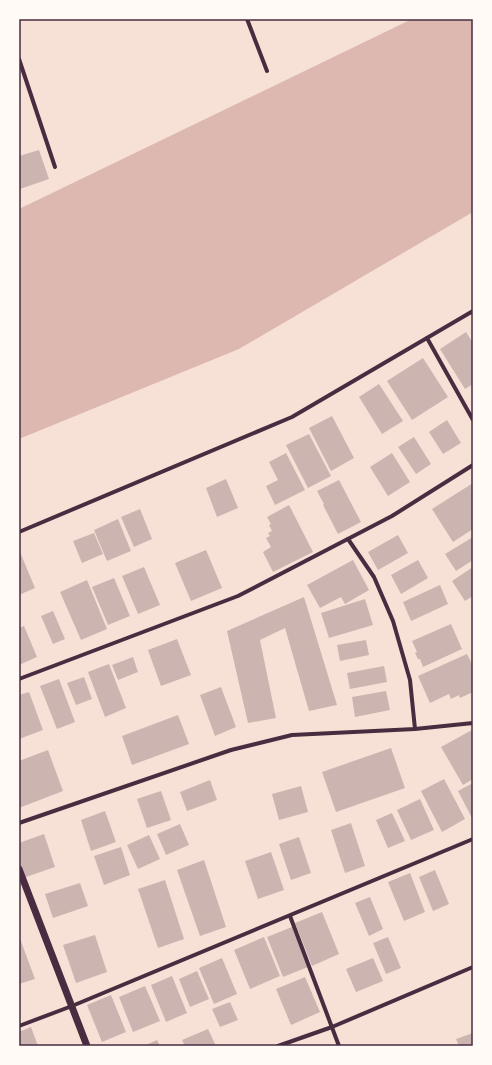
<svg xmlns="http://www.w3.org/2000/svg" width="492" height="1065" font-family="Ubuntu,sans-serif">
	<rect width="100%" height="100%" fill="#f7e1d7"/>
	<polygon fill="#dcb8b0" points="412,19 473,19 473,212 239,349 19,439 19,209"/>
	<g fill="#ccb4b1">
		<polygon points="39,150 49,179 20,189 19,186 19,156"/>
		<polygon points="466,332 473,343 473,384 465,389 440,349"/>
		<polygon points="423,358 448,397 412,420 387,381"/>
		<polygon points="379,384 403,421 382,434 359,397"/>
		<polygon points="332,416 354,458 331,471 309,428"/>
		<polygon points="447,420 461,443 443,454 429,432"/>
		<polygon points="309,434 331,476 308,488 286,445"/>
		<polygon points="414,437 431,464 416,474 398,447"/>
		<polygon points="286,453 305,490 275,505 266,486 278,480 269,462"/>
		<polygon points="392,453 410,482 388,496 370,467"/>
		<polygon points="226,479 238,508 217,517 206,488"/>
		<polygon points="339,480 361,522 338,534 323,505 324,504 317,491"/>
		<polygon points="473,483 473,529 453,542 432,509"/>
		<polygon points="289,505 313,552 273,572 263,552 271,547 266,538 270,536 268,533 272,531 269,525 271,524 267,517"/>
		<polygon points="140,509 152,539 134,547 121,517"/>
		<polygon points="118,519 131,551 107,561 94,530"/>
		<polygon points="94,533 103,554 82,563 73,541"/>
		<polygon points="398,535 408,553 378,570 368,552"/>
		<polygon points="473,537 473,560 456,571 445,554"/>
		<polygon points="206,550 222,588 191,601 175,563"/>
		<polygon points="19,552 20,552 35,588 19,595"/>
		<polygon points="353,560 369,590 345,604 341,597 320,608 307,585"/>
		<polygon points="418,560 428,578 401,594 391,575"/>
		<polygon points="144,567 160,605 138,614 122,576"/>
		<polygon points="473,567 473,596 465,601 452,581"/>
		<polygon points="114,578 130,616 108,625 92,587"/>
		<polygon points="87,580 107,629 81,640 60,592"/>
		<polygon points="440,585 448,604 411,621 403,602"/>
		<polygon points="304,597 337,705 309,711 285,628 260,640 276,718 248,723 227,631"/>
		<polygon points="365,599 373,625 329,638 321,613"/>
		<polygon points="53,611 65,639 53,644 41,616"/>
		<polygon points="451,624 462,649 423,667 420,659 418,659 415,653 417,652 412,641"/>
		<polygon points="24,626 37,657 19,665 19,628"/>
		<polygon points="177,639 191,675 161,686 148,650"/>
		<polygon points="366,640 369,655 340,661 337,645"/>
		<polygon points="467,654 473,666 473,692 460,698 459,695 451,699 449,694 430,703 418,676"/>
		<polygon points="133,657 138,672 118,680 112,665"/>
		<polygon points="109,664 126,708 105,717 88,672"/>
		<polygon points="384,666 387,682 350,689 347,673"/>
		<polygon points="84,677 92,699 76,705 67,683"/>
		<polygon points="59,679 75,722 57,729 40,686"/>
		<polygon points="221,687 236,727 215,736 200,695"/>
		<polygon points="386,691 390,710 355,717 352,697"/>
		<polygon points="29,692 43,730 19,739 19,695"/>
		<polygon points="178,715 189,744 132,765 122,736"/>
		<polygon points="472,730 473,779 463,785 441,747"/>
		<polygon points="391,748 405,788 336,812 322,772"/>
		<polygon points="48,750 63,791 19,808 19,761"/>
		<polygon points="444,779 465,819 442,832 421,791"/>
		<polygon points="210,780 217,800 187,811 180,792"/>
		<polygon points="473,783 473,820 458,791"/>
		<polygon points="301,786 308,812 279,820 272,794"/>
		<polygon points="161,791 171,820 147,828 137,799"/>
		<polygon points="420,799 434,830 411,840 397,810"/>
		<polygon points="105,811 116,842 91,851 81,820"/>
		<polygon points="392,813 405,841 388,848 376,820"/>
		<polygon points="351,823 365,866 345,873 331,830"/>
		<polygon points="180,824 189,845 166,855 157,834"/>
		<polygon points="44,834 55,867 23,878 19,867 19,843"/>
		<polygon points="149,835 160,859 138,869 127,845"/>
		<polygon points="299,837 311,873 291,880 279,844"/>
		<polygon points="121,847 130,875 104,885 94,856"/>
		<polygon points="271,852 284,890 258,899 245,861"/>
		<polygon points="204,860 226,927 200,936 177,870"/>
		<polygon points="435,870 449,904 433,911 419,877"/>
		<polygon points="410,873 425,912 404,921 388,882"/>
		<polygon points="165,880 184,939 158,948 138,889"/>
		<polygon points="80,883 88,906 53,918 45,894"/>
		<polygon points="370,897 383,929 369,936 355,903"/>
		<polygon points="322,912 339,954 312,966 295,923"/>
		<polygon points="292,927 308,967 283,977 267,937"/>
		<polygon points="95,935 107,972 76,983 63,945"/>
		<polygon points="19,936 35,979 19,984"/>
		<polygon points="264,937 280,976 250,989 234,950"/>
		<polygon points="388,937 401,968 386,974 373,943"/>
		<polygon points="222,958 237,994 214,1004 199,968"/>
		<polygon points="373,958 383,981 356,992 346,969"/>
		<polygon points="197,971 209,999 190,1007 179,979"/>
		<polygon points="172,976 187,1013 166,1022 151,985"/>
		<polygon points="305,977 320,1012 291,1025 276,989"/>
		<polygon points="145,986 160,1021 133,1032 119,997"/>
		<polygon points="111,995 126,1032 102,1042 87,1005"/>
		<polygon points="230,1002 238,1020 220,1027 212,1009"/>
		<polygon points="31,1027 38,1046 19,1046 19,1032"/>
		<polygon points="208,1029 216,1046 185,1046 182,1040"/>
		<polygon points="473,1033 473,1046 459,1046 456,1039"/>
		<polygon points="157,1040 160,1046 144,1046"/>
	</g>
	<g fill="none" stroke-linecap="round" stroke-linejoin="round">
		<g stroke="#4a2c40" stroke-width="4">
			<polyline points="247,19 267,71"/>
			<polyline points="19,59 55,167"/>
			<polyline points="427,338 473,420"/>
			<polyline points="19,532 292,417 473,311"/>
			<polyline points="348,539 374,577 393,621 410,680 415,729"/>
			<polyline points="19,679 238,596 392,516 473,465"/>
			<polyline points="19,823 231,750 292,735 415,729 473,723"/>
			<polyline points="290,916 339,1046"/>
			<polyline points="19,1026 72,1006 473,839"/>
			<polyline points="278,1046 332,1027 473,967"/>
		</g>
		<polyline stroke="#4a2c40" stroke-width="7" points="19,869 87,1046"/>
	</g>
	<rect width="492" height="1065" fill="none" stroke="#fffaf5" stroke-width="40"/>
	<rect x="20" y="20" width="452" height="1025" fill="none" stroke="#4a2c40" stroke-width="1.5"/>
</svg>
